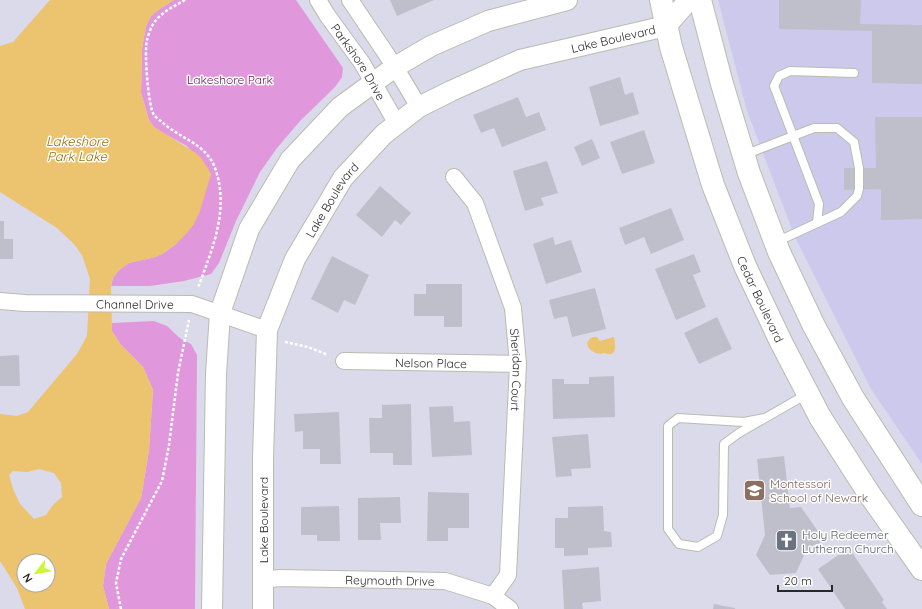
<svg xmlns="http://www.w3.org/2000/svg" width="922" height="609" font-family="Quicksand,sans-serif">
	<rect width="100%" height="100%" fill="#dadaeb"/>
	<polygon fill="#ccc9ec" points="718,0 922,0 922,464 871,389 794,235 747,111"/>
	<g fill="#e197dc">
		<polygon points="174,0 296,0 343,68 342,77 335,87 300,121 277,148 260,172 236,221 219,263 211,274 184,281 150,286 111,286 113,278 119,270 129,263 155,257 164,253 176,244 211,174 187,146 165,134 154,127 149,120 141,93 142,49 146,26 151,16 161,8"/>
		<polygon points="154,321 167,326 181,339 191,344 197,355 195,609 109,609 103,586 106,564 141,498 149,450 153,390 143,367 121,345 112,331 112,323"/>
	</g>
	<g fill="#ecc36e" fill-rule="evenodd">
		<path d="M50,0H174L161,8L151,16L146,26L142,49L141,93L149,120L154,127L196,153L202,159L211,174L200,211L194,224L187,233L176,244L164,253L155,257L129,263L119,270L113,278L111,285L112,331L121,345L143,367L153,390L149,450L141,498L106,564L103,586L109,609H25L17,588L0,561V414L17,416L28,412L77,354L87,336L90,279L82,255L74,244L57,228L0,192V46L13,42ZM39,469L54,473L61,483L62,497L53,505L46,515L34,519L20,504L13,489L9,475L13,471L27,472ZM24,561H48V585H24Z"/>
		<path d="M593,337H597L600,341L614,337C616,346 617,358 604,353C594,357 579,343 593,337Z"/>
	</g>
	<g fill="#bfbfcc">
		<polygon points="390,0 434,0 397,16"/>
		<polygon points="779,0 861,0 860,24 922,25 922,84 872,83 872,31 779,29"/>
		<polygon points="620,77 625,95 633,92 639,114 600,126 589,87"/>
		<polygon points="518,97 526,117 539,112 546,130 502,147 494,128 481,133 473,115"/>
		<polygon points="875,117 922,117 922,219 881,220 881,189 844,190 844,168 876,168"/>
		<polygon points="644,130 655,163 622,174 610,142"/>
		<polygon points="592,139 600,158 582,166 574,147"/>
		<polygon points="547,161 558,193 541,198 544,205 525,211 513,171"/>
		<polygon points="380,186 411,213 401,225 395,220 382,237 356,215"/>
		<polygon points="671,208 684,240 651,254 644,237 625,245 619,228"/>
		<polygon points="0,221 4,221 4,239 13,239 13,259 0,259"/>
		<polygon points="553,237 555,245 571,240 582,272 546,284 533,244"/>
		<polygon points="694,254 701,272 693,275 706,307 676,320 655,269"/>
		<polygon points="332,256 369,275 355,305 344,300 338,313 311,299"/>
		<polygon points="426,284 462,284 462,327 444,327 444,316 414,316 414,294 426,294"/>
		<polygon points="595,288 606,329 572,337 567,316 554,319 549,300"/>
		<polygon points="717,317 732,349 699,364 684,333"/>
		<polygon points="19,355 20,386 0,386 0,356"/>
		<polygon points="614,376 615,417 553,419 552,379 564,379 564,384 589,384 589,377"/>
		<polygon points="411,404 412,465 393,465 393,453 370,453 369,418 382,418 382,405"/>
		<polygon points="453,406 454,422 470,421 472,455 432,457 429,407"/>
		<polygon points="339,412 341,464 320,464 320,449 303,449 303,431 295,432 294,414"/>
		<polygon points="588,434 591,468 571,469 572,476 556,477 552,437"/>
		<polygon points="784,456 790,508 801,507 824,540 805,553 796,573 770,575 756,555 765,535 757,459"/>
		<polygon points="428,492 469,493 469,528 448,528 448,541 427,541"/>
		<polygon points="400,497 401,523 380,523 381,540 358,540 358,498"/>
		<polygon points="339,506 340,541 317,541 317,535 301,535 301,507"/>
		<polygon points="603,506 604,531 611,532 612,547 588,548 588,555 564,556 564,548 555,548 555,518 568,518 568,507"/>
		<polygon points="849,548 884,600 882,602 887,609 845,609 818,569"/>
		<polygon points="599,567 601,601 582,603 583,609 564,609 562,570"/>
		<polygon points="714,604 735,608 735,609 713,609"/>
	</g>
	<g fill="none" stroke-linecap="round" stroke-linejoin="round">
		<defs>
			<g id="service">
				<polyline points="744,155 814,128 837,128 854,142 859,168 859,189 857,196 841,212 776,242"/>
				<polyline points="817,223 819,204 774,86 779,76 790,71 854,73"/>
				<polyline points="765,418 744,422 678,418 668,426 668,529 679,544 698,547 717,536 723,515 724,444 739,433 807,394"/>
			</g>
			<g id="minor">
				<path id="s1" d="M318,0L327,15L362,63L397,124"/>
				<polyline points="350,0 395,67 419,107"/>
				<path id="s2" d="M454,177L475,203L513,308L518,364L508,575L493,596"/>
				<path id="s3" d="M0,301L25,303L192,304L267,330"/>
				<path id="s4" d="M344,361L518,364"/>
				<path id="s5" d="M263,580L280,578L445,581L493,596L510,609"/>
			</g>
			<g id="tertiary">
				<polyline points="212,609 216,374 220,313 249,229 290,160 340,107 395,67 431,46 488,21 567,0"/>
				<path id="s6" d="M263,609V458L267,330L295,259L343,178L384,134L419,107L451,91L520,60L666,26L689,0"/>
			</g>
			<g id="secondary">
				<path id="s7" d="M661,0L671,47L713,185L745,266L781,342L820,417L868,492L922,569"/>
				<polyline points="700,0 722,84 749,173 779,252 814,326 853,398 922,505"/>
			</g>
		</defs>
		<use href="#service" stroke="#b9bcae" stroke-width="10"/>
		<use href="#minor" stroke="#b9bcae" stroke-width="18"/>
		<use href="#tertiary" stroke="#b9bcae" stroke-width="22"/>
		<use href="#secondary" stroke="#b9bcae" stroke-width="24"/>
		<g stroke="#fff" stroke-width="2.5" stroke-dasharray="3 2" stroke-linecap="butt">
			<path d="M185,0C173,7 159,13 152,26C150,30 148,36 147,40C144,51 148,106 154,115C156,117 159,120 161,121C178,138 206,143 215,168C230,210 212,249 198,288"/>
			<polyline points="285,342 308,347 328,355"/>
			<polyline points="121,609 116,583 121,559 162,481 169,445 178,373 189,320"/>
		</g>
		<use href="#service" stroke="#fff" stroke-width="8"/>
		<use href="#minor" stroke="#fff" stroke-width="16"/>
		<use href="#tertiary" stroke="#fff" stroke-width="20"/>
		<use href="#secondary" stroke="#fff" stroke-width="22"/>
	</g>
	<defs>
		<symbol id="school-square" viewBox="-11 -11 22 22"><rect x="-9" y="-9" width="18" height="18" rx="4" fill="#8d6e63" stroke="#fff"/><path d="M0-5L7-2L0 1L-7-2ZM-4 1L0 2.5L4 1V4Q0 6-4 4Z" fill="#fff"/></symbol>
		<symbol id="church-square" viewBox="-11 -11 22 22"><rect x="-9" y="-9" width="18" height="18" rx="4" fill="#6b7280" stroke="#fff"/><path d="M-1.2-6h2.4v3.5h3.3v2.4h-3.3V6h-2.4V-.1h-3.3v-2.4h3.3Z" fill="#fff"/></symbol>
	</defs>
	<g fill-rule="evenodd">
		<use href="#school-square" x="742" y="478" width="25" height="25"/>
		<use href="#church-square" x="774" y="528" width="25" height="25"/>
	</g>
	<g text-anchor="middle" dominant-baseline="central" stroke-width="3" stroke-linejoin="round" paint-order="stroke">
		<g font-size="12" fill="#282828" stroke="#fff">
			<text stroke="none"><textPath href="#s6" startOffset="761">Lake Boulevard</textPath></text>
			<text stroke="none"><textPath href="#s1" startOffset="74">Parkshore Drive</textPath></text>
			<text stroke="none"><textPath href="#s6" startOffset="425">Lake Boulevard</textPath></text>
			<text stroke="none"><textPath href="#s7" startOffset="316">Cedar Boulevard</textPath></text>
			<text stroke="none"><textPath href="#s3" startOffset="135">Channel Drive</textPath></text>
			<text stroke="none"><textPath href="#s4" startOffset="87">Nelson Place</textPath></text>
			<text stroke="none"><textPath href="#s2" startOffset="207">Sheridan Court</textPath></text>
			<text transform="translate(263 520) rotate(-90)">Lake Boulevard</text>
			<text stroke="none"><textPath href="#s5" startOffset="127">Reymouth Drive</textPath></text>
		</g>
		<g font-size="12" fill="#631a54" stroke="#fff">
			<text x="230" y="79">Lakeshore Park</text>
		</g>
		<g font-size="12" fill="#785e54" stroke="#fff" text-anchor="start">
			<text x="770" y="483">Montessori<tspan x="770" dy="14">School of Newark</tspan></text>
		</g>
		<g font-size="12" fill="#5b616d" stroke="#fff" text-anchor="start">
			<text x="802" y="534">Holy Redeemer<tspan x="802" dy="14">Lutheran Church</tspan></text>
		</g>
		<g font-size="13" font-style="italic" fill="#8e6f0f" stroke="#fff">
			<text x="77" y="141">Lakeshore<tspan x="77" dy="15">Park Lake</tspan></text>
		</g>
	</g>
	<g transform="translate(36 573) rotate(239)"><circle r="19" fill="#ffffff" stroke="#a9a9a9"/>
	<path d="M0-3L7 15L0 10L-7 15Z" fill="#cdf63b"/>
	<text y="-6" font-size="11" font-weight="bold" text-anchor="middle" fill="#282828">N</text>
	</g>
	<path d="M778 585v6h54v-6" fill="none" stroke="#282828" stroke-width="2"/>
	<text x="784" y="585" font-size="12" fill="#282828" stroke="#ffffff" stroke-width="3" paint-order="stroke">20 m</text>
</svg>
